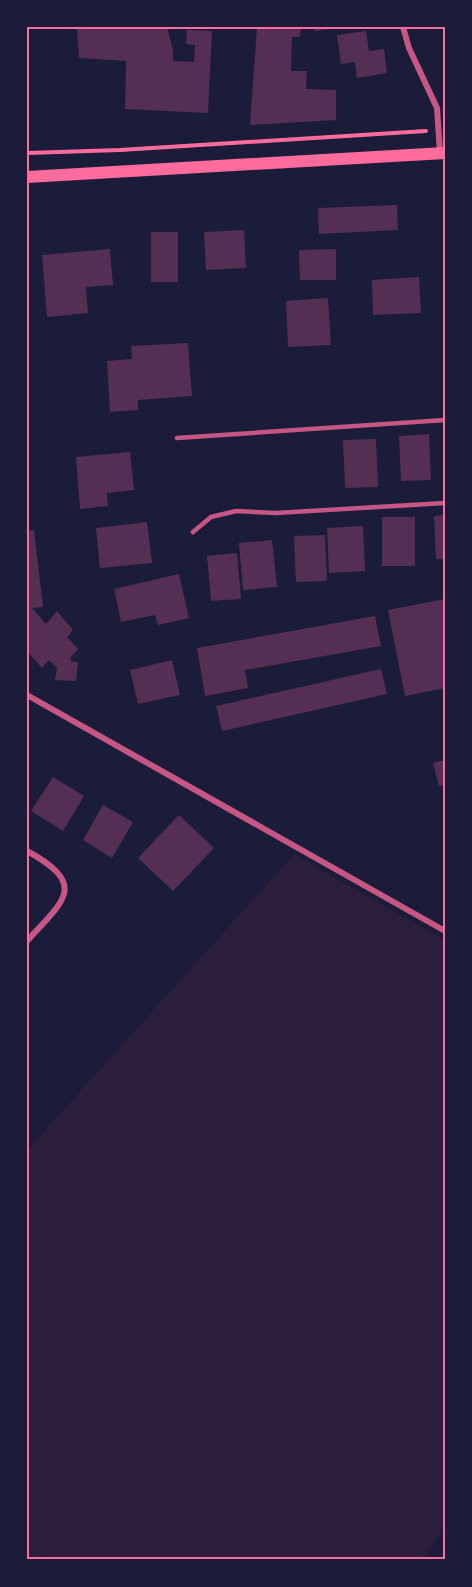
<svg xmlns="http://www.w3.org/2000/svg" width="472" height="1587" font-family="Cabin,sans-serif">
	<rect width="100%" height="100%" fill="#1b1b3a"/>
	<polygon fill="#2a1e3b" points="294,854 445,940 445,1524 424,1560 27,1560 27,1150"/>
	<g fill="#542f53">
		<polygon points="77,27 167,27 173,50 173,61 194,62 195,45 186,44 187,30 212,31 208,113 125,109 126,61 79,58"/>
		<polygon points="257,27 301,27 300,37 292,37 291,71 307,71 306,89 336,90 336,120 250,125"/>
		<polygon points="314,27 338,27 338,28 315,31"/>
		<polygon points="366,31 369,51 384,49 387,73 357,78 355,62 341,64 337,35"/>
		<polygon points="397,205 398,230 319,234 318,208"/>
		<polygon points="244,230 246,268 206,270 204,232"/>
		<rect x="151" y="232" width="27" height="50"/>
		<polygon points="110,249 113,285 86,287 88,313 47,317 42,255"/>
		<polygon points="336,249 336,280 300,280 299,250"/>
		<polygon points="419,277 421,313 373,315 372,280"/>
		<polygon points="328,298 331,345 288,347 286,301"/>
		<polygon points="188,343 192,396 138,400 138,410 110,412 107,361 132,359 131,346"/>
		<polygon points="429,434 431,480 401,481 399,436"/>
		<polygon points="376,439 378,487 345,488 343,440"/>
		<polygon points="130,452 134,490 107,493 108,506 80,509 76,457"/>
		<polygon points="445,515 445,559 436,559 434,516"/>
		<rect x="382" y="517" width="33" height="49"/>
		<polygon points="147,522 152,563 100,568 96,528"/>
		<polygon points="363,526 365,571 329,573 327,528"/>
		<polygon points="34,530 43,607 32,608 46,624 57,611 73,630 67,637 78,649 70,658 72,662 78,662 76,681 55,680 57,668 49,660 42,668 27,651 27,531"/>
		<polygon points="325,535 327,581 296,582 294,536"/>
		<polygon points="272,540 277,587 243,590 239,543"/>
		<polygon points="237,553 241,599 211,601 207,556"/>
		<polygon points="179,574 189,618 158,625 155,615 121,622 114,589"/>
		<polygon points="445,599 445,688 405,696 388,610"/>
		<polygon points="375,616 381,646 245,670 248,688 205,696 197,648"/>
		<polygon points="172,660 180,695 138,704 130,670"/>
		<polygon points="381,669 387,694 222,731 216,706"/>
		<polygon points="445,760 445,785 439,786 433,763"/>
		<polygon points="53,777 84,796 63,831 31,811"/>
		<polygon points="103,805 133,822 112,858 83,840"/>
		<polygon points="179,815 214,848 173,891 138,858"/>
	</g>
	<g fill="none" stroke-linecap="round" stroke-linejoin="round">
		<polyline stroke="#ff6b9d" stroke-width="4" points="27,153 120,150 426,131"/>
		<g stroke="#c65784" stroke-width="4.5">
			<polyline points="177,438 445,420"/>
			<polyline points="193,532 211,517 236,511 276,513 445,503"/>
		</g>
		<g stroke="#c65784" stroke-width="6">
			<polyline points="403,27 409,48 437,108 440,153"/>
			<polyline points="27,695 445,931"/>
			<path d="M27,851C89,885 64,900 27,941"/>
		</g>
		<polyline stroke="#ff6b9d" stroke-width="12" points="27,177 445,153"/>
	</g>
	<rect width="472" height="1587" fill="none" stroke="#1b1b3a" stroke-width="57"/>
	<rect x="28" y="28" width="416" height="1530" fill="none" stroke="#ff6b9d" stroke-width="2"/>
</svg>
